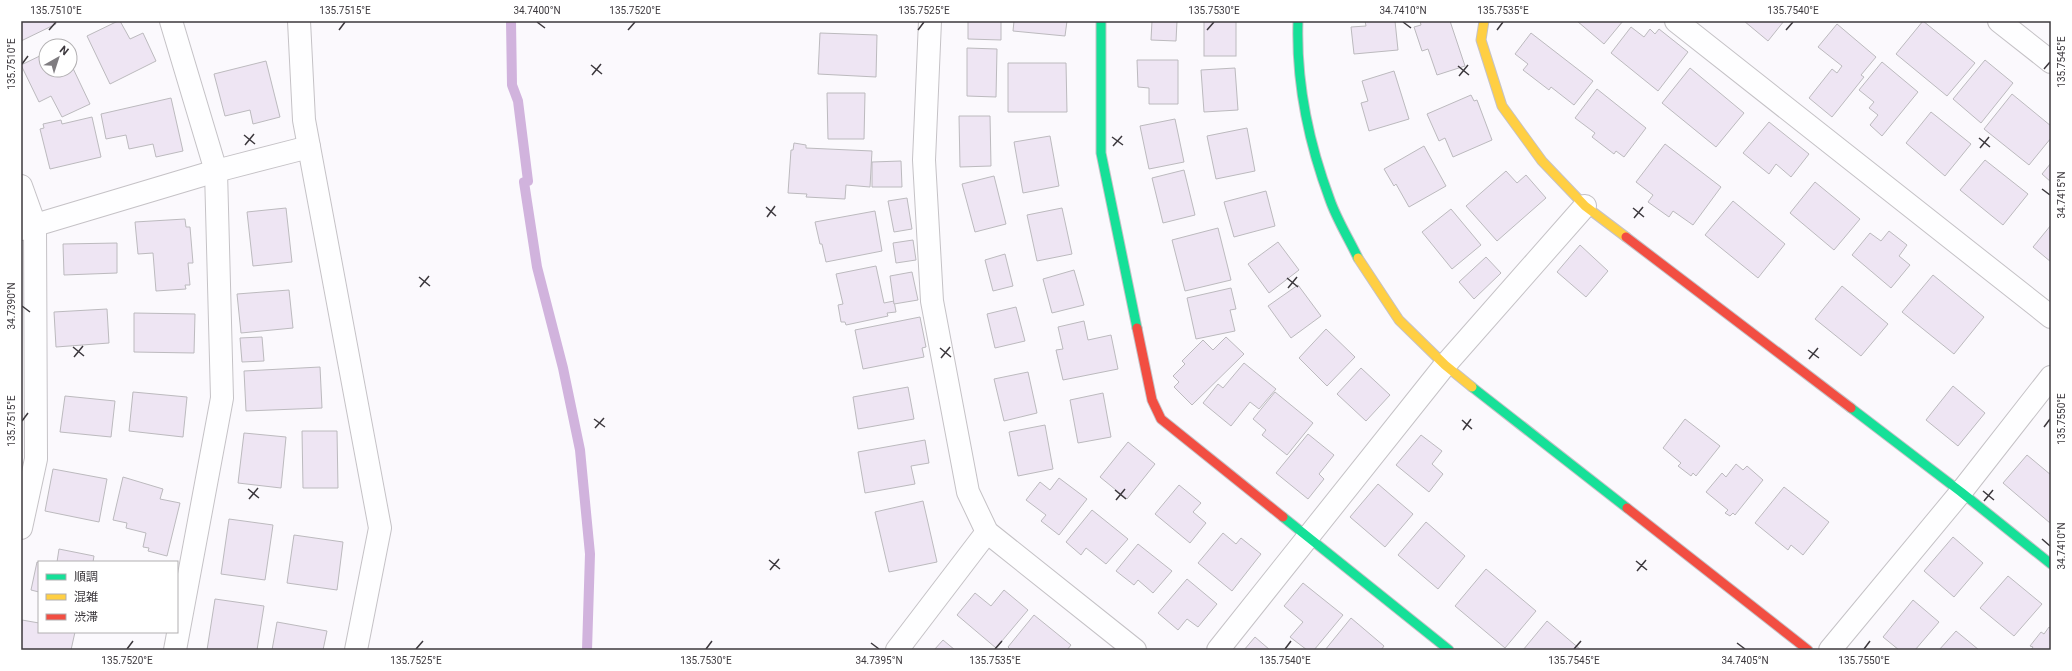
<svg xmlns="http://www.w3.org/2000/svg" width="2072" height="671" font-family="Roboto,'Noto Sans JP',sans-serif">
	<rect width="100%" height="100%" fill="#fbf9fd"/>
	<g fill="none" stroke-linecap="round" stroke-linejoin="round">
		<polyline stroke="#d1b3dd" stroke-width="10" points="511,21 512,85 518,101 528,181 524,182 537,267 563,368 580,450 590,554 587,650"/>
	</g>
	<g fill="#eee5f3" stroke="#bcbabe">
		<polygon points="21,21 55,21 56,24 21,41"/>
		<polygon points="118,21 120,21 130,39 143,33 156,61 110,84 87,36"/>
		<polygon points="968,21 1001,21 1001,40 968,39"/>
		<polygon points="1014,21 1067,21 1065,36 1013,31"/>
		<polygon points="1152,21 1177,21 1176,41 1151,40"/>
		<rect x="1204" y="21" width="32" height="35"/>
		<polygon points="1365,21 1395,21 1398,50 1354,54 1351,27 1366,26"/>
		<polygon points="1420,21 1450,21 1465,66 1437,75 1428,49 1422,51 1414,27 1421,25"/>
		<polygon points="1577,21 1623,21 1604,44"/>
		<polygon points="1744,21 1784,21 1768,41"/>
		<polygon points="1923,21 1975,63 1947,96 1896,54"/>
		<polygon points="1837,24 1876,57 1861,75 1864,77 1832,117 1809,98 1832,69 1837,73 1842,66 1818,47"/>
		<polygon points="1631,27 1644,37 1650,29 1655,34 1659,29 1688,52 1658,91 1611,53"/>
		<polygon points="820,33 877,35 876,77 818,74"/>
		<polygon points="1531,33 1593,81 1574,105 1551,87 1549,90 1523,70 1528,64 1515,54"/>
		<polygon points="967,48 997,49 996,97 967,96"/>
		<polygon points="46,53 46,70 70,70 70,62 90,104 62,117 51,96 39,102 21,65"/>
		<polygon points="1137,60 1178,60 1178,104 1149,104 1149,88 1138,87"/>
		<polygon points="1985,60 2013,83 1981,123 1953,99"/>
		<polygon points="266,61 280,117 253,124 250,110 225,116 214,74"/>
		<polygon points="1882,62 1918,92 1882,136 1870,125 1878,115 1869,108 1874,102 1859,90"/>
		<polygon points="1008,63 1066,63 1067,112 1008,112"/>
		<polygon points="1235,68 1238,110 1204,112 1201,70"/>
		<polygon points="1690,68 1744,113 1716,147 1662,103"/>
		<polygon points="1394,71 1409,119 1369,131 1361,103 1368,101 1362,81"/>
		<polygon points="1597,89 1646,128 1624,157 1616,151 1614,154 1592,137 1595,133 1575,118"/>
		<polygon points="827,93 865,93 864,139 828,139"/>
		<polygon points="2012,94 2051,126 2051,138 2029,165 1984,129"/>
		<polygon points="1471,95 1474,101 1477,100 1492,140 1453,157 1445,138 1439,141 1427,114"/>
		<polygon points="171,98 183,151 156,157 153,144 129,149 126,135 106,139 101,114"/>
		<polygon points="1931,112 1971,144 1945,176 1906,143"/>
		<polygon points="959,116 990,116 991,166 960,167"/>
		<polygon points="92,117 101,157 50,169 40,129 44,128 43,124 61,120 62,124"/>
		<polygon points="1175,119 1184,162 1149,169 1140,126"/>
		<polygon points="1769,122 1809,154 1791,177 1776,164 1769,174 1743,153"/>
		<polygon points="1247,128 1255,171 1216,179 1207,136"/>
		<polygon points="1050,136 1059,186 1023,193 1014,142"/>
		<polygon points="794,143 806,145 806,148 872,151 870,187 846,185 845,199 806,197 807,194 788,193 791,150 793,150"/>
		<polygon points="1665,144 1721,187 1693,225 1673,211 1669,217 1648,202 1653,195 1636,182"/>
		<polygon points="1424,146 1446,186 1409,207 1396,184 1394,186 1384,169"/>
		<polygon points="1985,160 2028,194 2003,225 1960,190"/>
		<polygon points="901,161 902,187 872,187 872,162"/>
		<polygon points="2051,163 2051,182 2042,174"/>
		<polygon points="1184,170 1195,215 1163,223 1152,178"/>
		<polygon points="1506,171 1517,183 1526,175 1546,198 1497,241 1466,206"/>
		<polygon points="994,176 1006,224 975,232 962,184"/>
		<polygon points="1815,182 1860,219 1834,250 1790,213"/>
		<polygon points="1266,191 1275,226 1234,237 1224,202"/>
		<polygon points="907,198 912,229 894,232 888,201"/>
		<polygon points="1733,201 1785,244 1758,278 1705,235"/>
		<polygon points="286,208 292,262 253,266 247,212"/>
		<polygon points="1062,208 1072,254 1037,261 1027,215"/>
		<polygon points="1451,209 1481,245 1452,269 1422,232"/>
		<polygon points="875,211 882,251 826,262 822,244 820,244 815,222"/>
		<polygon points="185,219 186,227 190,227 193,263 188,263 190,285 185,285 186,289 156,291 153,253 138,254 135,222"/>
		<polygon points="2051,225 2051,262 2033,247"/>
		<polygon points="1218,228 1231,280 1185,291 1172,240"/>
		<polygon points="1889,231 1907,245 1899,256 1910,265 1891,288 1852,255 1870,233 1881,241"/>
		<polygon points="913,240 916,260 896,263 893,243"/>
		<polygon points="1278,242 1299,270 1269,293 1248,264"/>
		<polygon points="117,243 117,273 64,275 63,244"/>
		<polygon points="1580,245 1608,271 1586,297 1557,272"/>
		<polygon points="1005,254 1013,286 993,291 985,260"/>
		<polygon points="1486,257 1501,273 1474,299 1459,282"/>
		<polygon points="876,266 884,303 894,301 896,312 887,313 888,316 846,325 845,322 841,322 838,305 843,304 836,274"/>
		<polygon points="1074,270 1084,305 1052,313 1043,279"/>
		<polygon points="912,272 918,300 894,304 890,276"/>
		<polygon points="1933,275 1984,317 1954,354 1902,312"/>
		<polygon points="1298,285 1321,316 1291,338 1268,306"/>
		<polygon points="1842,286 1888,324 1861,356 1815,319"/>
		<polygon points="1231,288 1236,309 1230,310 1235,331 1196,339 1187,298"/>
		<polygon points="289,290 293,328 241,333 237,294"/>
		<polygon points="1016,307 1025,341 995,348 987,314"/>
		<polygon points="107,309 109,343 56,347 54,312"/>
		<polygon points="134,313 195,314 194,353 134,352"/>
		<polygon points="920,317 926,347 922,348 924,357 863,369 855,330"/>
		<polygon points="1084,321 1088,340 1111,335 1118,369 1063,380 1056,350 1063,349 1058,327"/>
		<polygon points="1326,329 1355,357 1327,386 1299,358"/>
		<polygon points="262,337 264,361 242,362 240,338"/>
		<polygon points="1226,337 1244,354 1192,405 1174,387 1179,382 1173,376 1185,364 1182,361 1203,340 1213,350"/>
		<polygon points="1244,363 1276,389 1259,409 1250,402 1231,426 1203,403 1218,384 1223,388"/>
		<polygon points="320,367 322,408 246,411 244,371"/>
		<polygon points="1361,368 1390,395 1366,421 1337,394"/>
		<polygon points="1028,372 1037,413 1004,421 994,379"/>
		<polygon points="1953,386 1985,413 1958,446 1926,420"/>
		<polygon points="908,387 914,419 858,429 853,397"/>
		<polygon points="133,392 187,397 183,437 129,431"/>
		<polygon points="1275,392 1313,423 1287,455 1262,435 1266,430 1253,419"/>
		<polygon points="1103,393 1111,437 1078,443 1070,400"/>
		<polygon points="65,396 115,401 111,437 60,432"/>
		<polygon points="1685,419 1720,446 1696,476 1693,473 1691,476 1678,466 1681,463 1663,448"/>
		<polygon points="1045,425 1053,469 1018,476 1009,432"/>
		<polygon points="302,431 337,431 338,488 303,488"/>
		<polygon points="244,433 286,437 281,488 238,483"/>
		<polygon points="1308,434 1334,455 1319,474 1324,479 1308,499 1276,473"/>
		<polygon points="1421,435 1442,451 1432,464 1443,474 1429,492 1396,465"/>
		<polygon points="925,440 929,463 911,466 915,484 865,493 858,452"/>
		<polygon points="1128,442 1155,464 1127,499 1100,477"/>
		<polygon points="2027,455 2051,475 2050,523 2003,483"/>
		<polygon points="1736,464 1743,470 1747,466 1763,480 1735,515 1733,513 1730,516 1725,513 1728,510 1706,492 1722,473 1726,477"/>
		<polygon points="53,469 107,479 99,522 45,511"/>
		<polygon points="123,477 163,489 160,499 180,503 167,556 148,551 149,548 143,547 146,533 126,528 127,523 113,520"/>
		<polygon points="1059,478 1087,499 1059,535 1041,521 1046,515 1026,500 1040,482 1050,490"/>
		<polygon points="1378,484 1413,514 1385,547 1350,517"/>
		<polygon points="1179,485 1201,503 1193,512 1206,523 1190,543 1155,514"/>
		<polygon points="1784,487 1829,522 1803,555 1791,545 1788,550 1755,523"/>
		<polygon points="923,501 937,562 889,572 875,512"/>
		<polygon points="1092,510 1128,539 1106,564 1086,548 1081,555 1066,542"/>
		<polygon points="229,519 273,525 265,580 221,574"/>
		<polygon points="1426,522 1465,556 1438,589 1398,555"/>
		<polygon points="1223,533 1236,544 1241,538 1261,554 1232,591 1198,563"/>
		<polygon points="294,535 343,542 337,590 287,583"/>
		<polygon points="1953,537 1983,563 1954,597 1924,571"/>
		<polygon points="1138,544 1172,571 1153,593 1138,580 1134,585 1116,571"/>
		<polygon points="59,549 94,556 93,562 57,562"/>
		<polygon points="37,562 39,563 39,592 31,590"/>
		<polygon points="1486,569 1536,611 1505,648 1455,606"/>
		<polygon points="2008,576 2042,604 2014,636 1980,608"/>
		<polygon points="1187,579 1217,604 1198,627 1187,619 1178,630 1158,613"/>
		<polygon points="1303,583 1343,615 1314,650 1307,650 1290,637 1303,622 1284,606"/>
		<polygon points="1004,590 1028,610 996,648 957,615 975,593 991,606"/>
		<polygon points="215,599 264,606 257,650 207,650"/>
		<polygon points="1913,600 1939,622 1915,650 1899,650 1883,637"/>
		<polygon points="1034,615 1071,645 1067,650 1011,650 1008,647"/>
		<polygon points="1351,618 1384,646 1381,650 1325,650"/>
		<polygon points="22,620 39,623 39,632 75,632 71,650 21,650"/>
		<polygon points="1547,621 1581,650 1523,650"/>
		<polygon points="277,622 327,631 323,650 272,650"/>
		<polygon points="2049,627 2051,628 2051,650 2031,650 2033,647 2030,646 2041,632 2044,634"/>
		<polygon points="1956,631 1979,650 1939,650"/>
		<polygon points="1255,637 1270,650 1244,650"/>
		<polygon points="943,640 955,650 934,650"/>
	</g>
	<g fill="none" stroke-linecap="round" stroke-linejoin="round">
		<defs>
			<g id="street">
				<polyline points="171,21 216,171 222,398 175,650"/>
				<polyline points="299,21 304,120 380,528 356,650"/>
				<polyline points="930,21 924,160 932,301 968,492 987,532 1135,650"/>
				<polyline points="1676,21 2051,317"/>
				<polyline points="1999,21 2051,62"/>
				<polyline points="21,186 35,225 36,459 21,528"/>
				<polyline points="22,229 216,171 309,147"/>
				<polyline points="897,650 987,532"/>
				<polyline points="1218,650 1445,365 1585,206"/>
				<polyline points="1830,650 1961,492 2051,377"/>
			</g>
			<g id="fast">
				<polyline points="1101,21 1101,153 1137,328"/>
				<path d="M1298,21C1296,81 1309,144 1330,200C1337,220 1349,239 1358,258"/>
				<polyline points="1472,387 1627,508"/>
				<polyline points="1851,408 1961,492 2051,564"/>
				<polyline points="1283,517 1449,650"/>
			</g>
			<g id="slow">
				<polyline points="1484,21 1481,40 1502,106 1542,161 1585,206 1626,237"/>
				<polyline points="1358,258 1399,320 1445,365 1472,387"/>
			</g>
			<g id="jam">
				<polyline points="1626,237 1851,408"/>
				<polyline points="1137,328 1152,400 1161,419 1283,517"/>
				<polyline points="1627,508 1808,650"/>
			</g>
		</defs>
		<use href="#street" stroke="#c5c2c6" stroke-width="24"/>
		<use href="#fast" stroke="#c5c2c6" stroke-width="11"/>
		<use href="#slow" stroke="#c5c2c6" stroke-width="11"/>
		<use href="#jam" stroke="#c5c2c6" stroke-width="11"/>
		<use href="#street" stroke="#fefeff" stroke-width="22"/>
		<use href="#fast" stroke="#16e098" stroke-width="9"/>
		<use href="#slow" stroke="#ffcf43" stroke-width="9"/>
		<use href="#jam" stroke="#f24e42" stroke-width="9"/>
	</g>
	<path fill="none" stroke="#3c383d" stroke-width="1.5" d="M537,22L545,28M1403,22L1411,28M49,30L56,22M339,30L345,22M628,30L635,22M918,30L924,22M1207,30L1214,22M1497,30L1503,22M1786,30L1793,22M22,64L28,56M591,65L602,74M1458,66L1469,75M2044,69L2050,62M592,75L601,64M1459,76L1468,65M244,135L255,144M1112,137L1123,145M1979,138L1990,147M245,145L254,134M1113,146L1122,136M1980,148L1989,137M2042,189L2050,195M766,207L776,216M1633,208L1644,217M767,217L775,206M1634,218L1643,207M419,277L430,286M1287,278L1298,287M420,287L429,276M1288,288L1297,277M22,306L30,312M73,347L84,356M940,348L951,357M1808,350L1819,358M74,357L83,346M941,358L950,347M1809,359L1818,348M594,419L605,427M1462,420L1472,429M22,421L28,413M2044,427L2050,419M595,428L604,418M1463,430L1471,419M248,489L259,498M1115,490L1126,499M1983,491L1994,500M249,499L258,488M1116,500L1125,489M1984,501L1993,490M2042,539L2050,546M769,560L780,569M1636,561L1647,570M770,570L779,559M1637,571L1646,560M871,643L879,649M1737,643L1745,649M127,649L133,641M416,649L423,641M706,649L712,641M995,649L1002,641M1285,649L1291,641M1574,649L1581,641M1864,649L1870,641"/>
	<rect width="2072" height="671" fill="none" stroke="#ffffff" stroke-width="44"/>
	<rect x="38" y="561" width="140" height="72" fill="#ffffff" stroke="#b1afb1"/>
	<rect x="46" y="574" width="20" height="6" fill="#16e098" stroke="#b1afb1"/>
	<text x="74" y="581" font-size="12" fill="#3c383d">順調</text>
	<rect x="46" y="594" width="20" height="6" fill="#ffcf43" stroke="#b1afb1"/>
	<text x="74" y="601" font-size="12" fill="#3c383d">混雑</text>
	<rect x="46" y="614" width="20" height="6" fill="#f24e42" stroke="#b1afb1"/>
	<text x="74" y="621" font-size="12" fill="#3c383d">渋滞</text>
	<g transform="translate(58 58) rotate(39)"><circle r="19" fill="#ffffff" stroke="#b1afb1"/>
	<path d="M0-3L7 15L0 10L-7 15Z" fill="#7f7c80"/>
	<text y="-6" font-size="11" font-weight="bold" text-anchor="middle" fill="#3c383d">N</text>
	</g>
	<rect x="22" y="22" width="2028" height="627" fill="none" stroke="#3c383d" stroke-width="1.5"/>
	<g font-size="10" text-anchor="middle" fill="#3c383d">
		<text x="56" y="14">135.7510°E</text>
		<text x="345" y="14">135.7515°E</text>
		<text x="537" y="14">34.7400°N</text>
		<text x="635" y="14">135.7520°E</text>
		<text x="924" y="14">135.7525°E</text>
		<text x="1214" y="14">135.7530°E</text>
		<text x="1403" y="14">34.7410°N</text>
		<text x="1503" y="14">135.7535°E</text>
		<text x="1793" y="14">135.7540°E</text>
		<text transform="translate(2061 62) rotate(-90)" y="4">135.7545°E</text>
		<text transform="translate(11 64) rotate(-90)" y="4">135.7510°E</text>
		<text transform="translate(2061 195) rotate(-90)" y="4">34.7415°N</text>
		<text transform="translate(11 306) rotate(-90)" y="4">34.7390°N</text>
		<text transform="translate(2061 419) rotate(-90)" y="4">135.7550°E</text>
		<text transform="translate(11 421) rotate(-90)" y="4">135.7515°E</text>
		<text transform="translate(2061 546) rotate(-90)" y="4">34.7410°N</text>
		<text x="127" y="664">135.7520°E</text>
		<text x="416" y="664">135.7525°E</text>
		<text x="706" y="664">135.7530°E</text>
		<text x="879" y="664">34.7395°N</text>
		<text x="995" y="664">135.7535°E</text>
		<text x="1285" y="664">135.7540°E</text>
		<text x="1574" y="664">135.7545°E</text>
		<text x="1745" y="664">34.7405°N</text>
		<text x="1864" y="664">135.7550°E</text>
	</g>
</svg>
